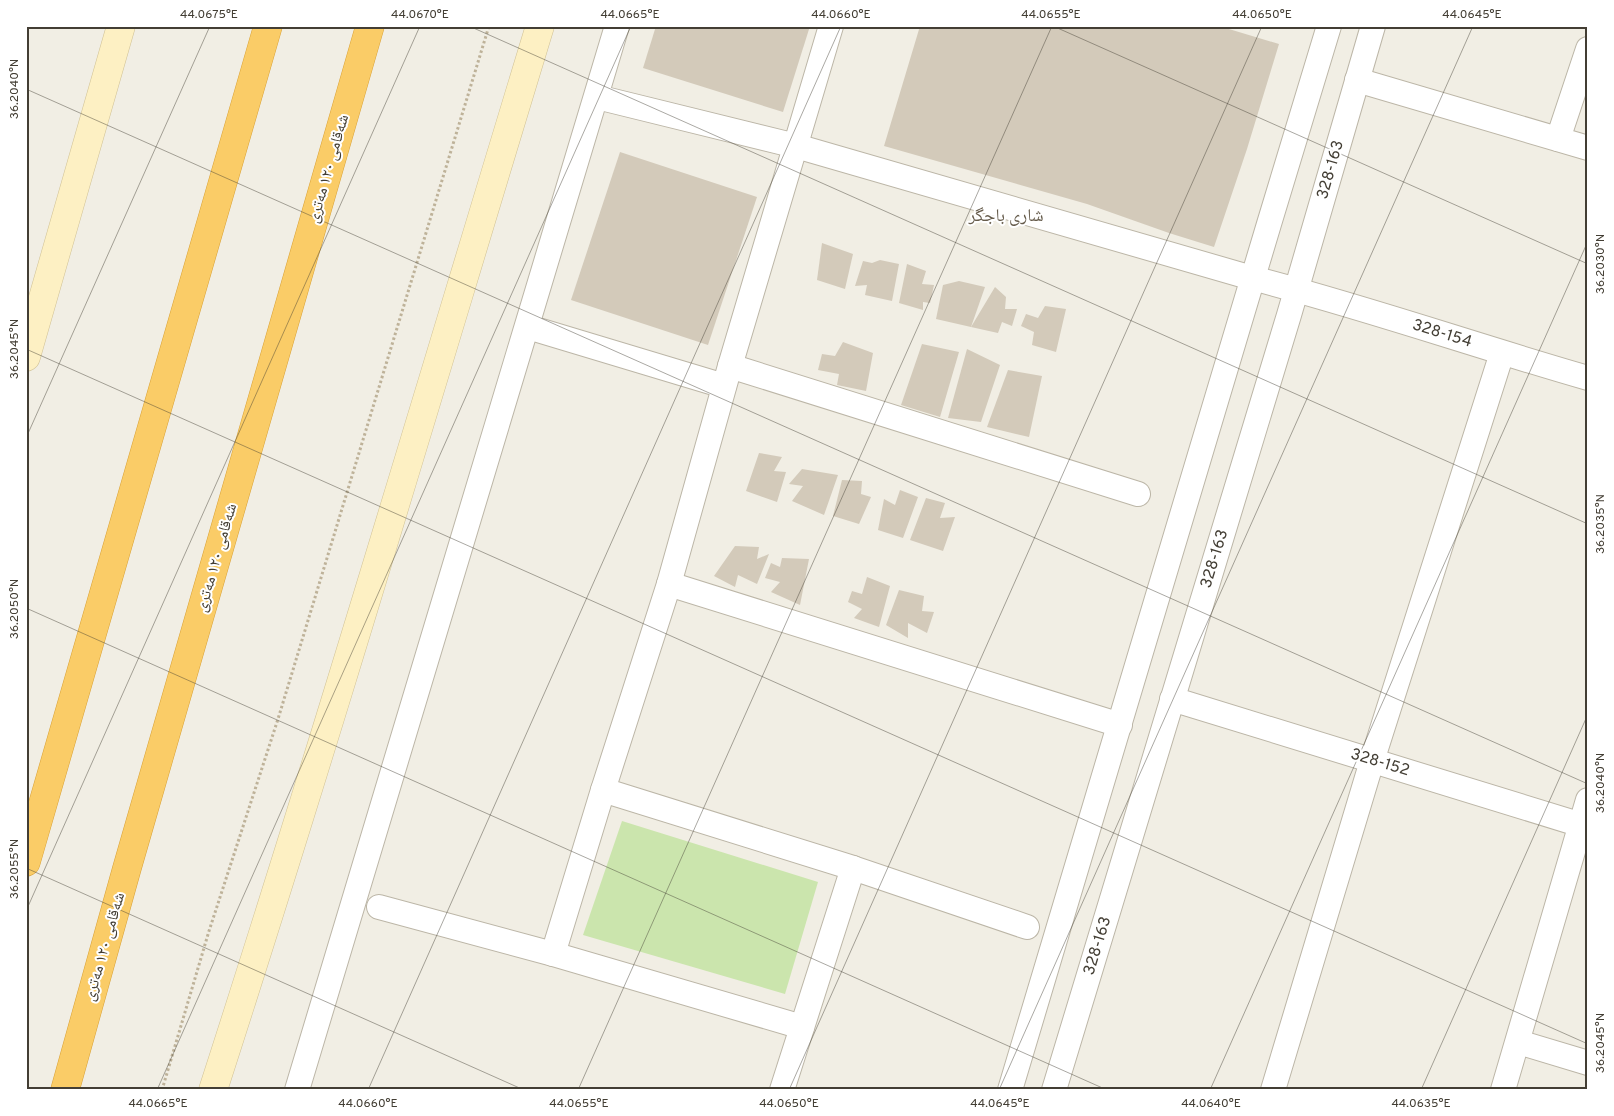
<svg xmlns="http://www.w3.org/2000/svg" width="1614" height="1116" font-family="Overpass,'Noto Naskh Arabic',sans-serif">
	<rect width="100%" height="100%" fill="#f1eee4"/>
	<polygon fill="#cbe5ad" points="622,821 818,882 785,994 583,935"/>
	<g fill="#d3caba">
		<polygon points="656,26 810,26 783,112 643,68"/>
		<polygon points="920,26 1219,26 1279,44 1247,149 1214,247 1169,233 1087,204 884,146"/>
		<polygon points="620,152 757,197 708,345 571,300"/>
		<polygon points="822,243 853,254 845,289 817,280"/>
		<polygon points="880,260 899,264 892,301 865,295 867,285 855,286 863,261 872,263"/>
		<polygon points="907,264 926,271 922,284 934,285 930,303 923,302 923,310 899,303"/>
		<polygon points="959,281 985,287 971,327 936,319 943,285"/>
		<polygon points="995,287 1006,297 1005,309 1017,309 1012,326 1002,322 998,333 971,327"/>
		<polygon points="1045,306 1066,309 1056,352 1032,345 1034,332 1021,326 1026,314 1038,318"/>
		<polygon points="843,342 873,353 866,391 837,385 839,374 818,370 822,354 835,356"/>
		<polygon points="922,344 959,352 940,417 901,405"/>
		<polygon points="967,349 1000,365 981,422 948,418"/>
		<polygon points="1008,370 1042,376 1029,437 987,427"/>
		<polygon points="759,453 782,457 774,471 786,472 777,502 746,491"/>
		<polygon points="802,469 838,475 824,515 792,501 803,486 789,484"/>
		<polygon points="842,480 862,481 861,494 871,497 859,524 833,516"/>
		<polygon points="900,490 918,497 903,538 878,530 884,499 895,505"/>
		<polygon points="926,498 945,503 940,518 955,517 943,551 910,540"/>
		<polygon points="735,546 759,547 757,559 769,554 757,584 738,575 735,587 714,576"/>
		<polygon points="782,558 809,559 800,605 771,592 780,582 765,578 771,563 780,567"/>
		<polygon points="867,577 890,586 879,627 854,618 862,609 848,602 852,591 862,594"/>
		<polygon points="899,590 924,596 922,611 934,612 927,633 908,623 908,638 886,625"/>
	</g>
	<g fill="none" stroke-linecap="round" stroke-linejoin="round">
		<defs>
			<g id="street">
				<polyline points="1357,80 1588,148"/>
				<path d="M597,97L796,146L1252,278C1365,307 1476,346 1588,378"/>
				<polyline points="1558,139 1588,49"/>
				<polyline points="528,327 724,386"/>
				<polyline points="730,366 1138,494"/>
				<polyline points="669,584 1120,725"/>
				<polyline points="1172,699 1588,827"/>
				<polyline points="603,790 853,868 1027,927"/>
				<polyline points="379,907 553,954 802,1027"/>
				<polyline points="553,954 603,790 669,584 730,366 831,26"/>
				<polyline points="1518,1042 1588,1063"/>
				<polyline points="297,1090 617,26"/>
				<polyline points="782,1090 853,868"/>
				<path d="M1010,1090C1117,735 1221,380 1329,26"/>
				<polyline points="1054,1090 1289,315 1373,26"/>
				<polyline points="1273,1090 1372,761 1502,353"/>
				<polyline points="1503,1090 1588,800"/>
			</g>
			<g id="secondary">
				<polyline points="26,357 121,26"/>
				<path d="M213,1090C327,737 432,381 540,26"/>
			</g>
			<g id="highway">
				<polyline points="26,862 268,26"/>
				<polyline points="65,1090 127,868 370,26"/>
			</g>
		</defs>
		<use href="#street" stroke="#bcb6a7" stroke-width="26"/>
		<use href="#secondary" stroke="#d1c295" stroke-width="29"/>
		<use href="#highway" stroke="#d8a137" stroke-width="29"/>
		<polyline stroke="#beb299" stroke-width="3" stroke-dasharray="2.5 2.5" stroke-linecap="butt" points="162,1090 209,931 278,719 489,26"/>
		<use href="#street" stroke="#fff" stroke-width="24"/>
		<use href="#secondary" stroke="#fdf0c3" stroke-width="28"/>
		<use href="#highway" stroke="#facc67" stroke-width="28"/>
	</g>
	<path fill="none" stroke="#433e34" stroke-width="1" stroke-opacity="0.45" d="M469,26L1588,524M1053,26L1588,264M26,89L1588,784M26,349L1588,1044M26,438L210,26M26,608L1107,1090M26,868L524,1090M26,911L420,26M157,1090L631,26M368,1090L841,26M578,1090L1052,26M789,1090L1262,26M999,1090L1473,26M1210,1090L1588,241M1421,1090L1588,714"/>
	<g text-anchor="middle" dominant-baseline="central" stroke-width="4" stroke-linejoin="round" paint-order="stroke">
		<g font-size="16" fill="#433e34" stroke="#fff">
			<text transform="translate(329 169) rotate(-74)">شەقامی ١٢٠ مەتری</text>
			<text transform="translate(1331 170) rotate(-74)">328-163</text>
			<text transform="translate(1442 334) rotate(17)">328-154</text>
			<text transform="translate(217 558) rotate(-74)">شەقامی ١٢٠ مەتری</text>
			<text transform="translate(1215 559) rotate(-73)">328-163</text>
			<text transform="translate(1380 763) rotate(17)">328-152</text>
			<text transform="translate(1098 946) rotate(-73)">328-163</text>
			<text transform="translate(105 947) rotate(-74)">شەقامی ١٢٠ مەتری</text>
		</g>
		<g font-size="18" fill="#665c4c" stroke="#fff">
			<text x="1006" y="216">شاری باجگر</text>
		</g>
	</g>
	<rect width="1614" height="1116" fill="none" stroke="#ffffff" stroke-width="55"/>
	<rect x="28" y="28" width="1558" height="1060" fill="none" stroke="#433e34" stroke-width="2"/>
	<g font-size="12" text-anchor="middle" fill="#433e34">
		<text x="209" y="18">44.0675°E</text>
		<text x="420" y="18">44.0670°E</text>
		<text x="630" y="18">44.0665°E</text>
		<text x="841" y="18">44.0660°E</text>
		<text x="1051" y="18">44.0655°E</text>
		<text x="1262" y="18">44.0650°E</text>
		<text x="1472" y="18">44.0645°E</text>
		<text transform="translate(14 89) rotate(-90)" y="4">36.2040°N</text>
		<text transform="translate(1600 264) rotate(-90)" y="4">36.2030°N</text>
		<text transform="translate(14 349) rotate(-90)" y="4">36.2045°N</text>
		<text transform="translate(1600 524) rotate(-90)" y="4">36.2035°N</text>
		<text transform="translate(14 609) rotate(-90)" y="4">36.2050°N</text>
		<text transform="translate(1600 783) rotate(-90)" y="4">36.2040°N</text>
		<text transform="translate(14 869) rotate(-90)" y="4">36.2055°N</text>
		<text transform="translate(1600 1043) rotate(-90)" y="4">36.2045°N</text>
		<text x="158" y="1107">44.0665°E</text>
		<text x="368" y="1107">44.0660°E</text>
		<text x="579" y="1107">44.0655°E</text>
		<text x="789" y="1107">44.0650°E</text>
		<text x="1000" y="1107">44.0645°E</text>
		<text x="1211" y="1107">44.0640°E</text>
		<text x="1421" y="1107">44.0635°E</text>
	</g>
</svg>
